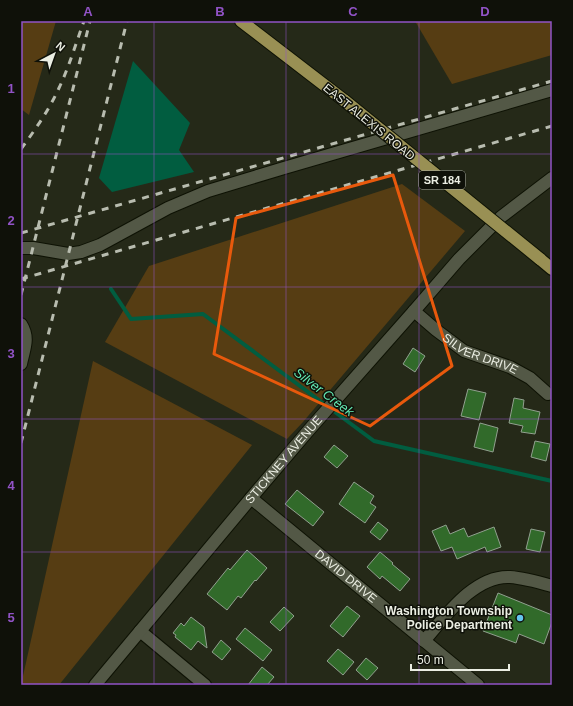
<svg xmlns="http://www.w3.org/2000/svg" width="573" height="706" font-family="Arial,sans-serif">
	<rect width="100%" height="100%" fill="#252918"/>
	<g fill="#563d13">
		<polygon points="21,21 56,21 29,115 21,109"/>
		<polygon points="415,21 552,21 552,55 452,84"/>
		<polygon points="402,184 465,231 303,422 287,439 105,342 149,266"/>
		<polygon points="93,361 252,445 59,685 21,685"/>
	</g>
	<polygon fill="#015d40" points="133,61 190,123 179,150 194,172 112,192 99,178"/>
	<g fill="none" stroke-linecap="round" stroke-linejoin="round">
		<polyline stroke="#015d40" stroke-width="4" points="111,289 131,319 203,314 374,441 552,481"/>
	</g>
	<g fill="#316a2a" stroke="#91a08f">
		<polygon points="413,348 425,356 415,372 403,364"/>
		<polygon points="468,389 486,393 479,420 461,416"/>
		<polygon points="514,398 524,400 523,408 540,412 535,434 521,432 523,426 509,423"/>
		<polygon points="480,423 498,428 493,452 474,447"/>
		<polygon points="535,441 550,444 546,461 531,457"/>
		<polygon points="334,445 348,456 337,468 324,457"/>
		<polygon points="354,482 374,496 370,503 376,507 365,523 339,504"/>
		<polygon points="297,490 324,512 313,526 285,504"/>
		<polygon points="378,522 388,530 380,540 370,532"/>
		<polygon points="446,525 450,534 464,528 468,537 494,527 501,547 487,552 485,547 457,559 452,547 441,551 432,531"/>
		<polygon points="531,529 545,532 540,552 526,549"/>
		<polygon points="247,550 267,568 256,581 255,580 241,598 238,596 227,610 207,594 228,568 230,570"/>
		<polygon points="380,552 393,563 392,564 410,579 400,591 382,576 380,579 367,567"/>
		<polygon points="498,593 552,615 552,622 544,644 519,634 516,643 483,631"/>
		<polygon points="347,606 360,616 343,637 330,626"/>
		<polygon points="284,607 294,616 280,631 270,622"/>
		<polygon points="191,617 204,627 207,648 198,641 191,650 175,637 176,635 173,633 181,623 184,626"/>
		<polygon points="245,628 272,650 263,661 236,639"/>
		<polygon points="221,640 231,649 222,660 212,652"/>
		<polygon points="338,649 354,662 343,675 327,661"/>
		<polygon points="366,658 378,668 367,680 356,670"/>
		<polygon points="262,667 274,677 267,685 248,685"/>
	</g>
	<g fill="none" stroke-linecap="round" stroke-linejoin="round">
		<defs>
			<g id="minor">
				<polyline points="21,248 33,248 68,254 81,252 100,245 168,208 208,191 284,168 552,90"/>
				<path id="s1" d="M414,311L436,330L464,351L510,367L530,378L548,394"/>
				<path d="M21,324C30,338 24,349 21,364"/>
				<path id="s2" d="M251,498L478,685"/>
				<polyline points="140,631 205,685"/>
				<path d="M424,641C445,617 474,575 510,577C524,578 538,582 552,586"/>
				<path id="s3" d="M95,685L251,498L308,431L414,311L459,259L501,217L552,178"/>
			</g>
			<g id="major">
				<polyline points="241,21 345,101"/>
				<polyline points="540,259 552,269"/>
			</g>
		</defs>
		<use href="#minor" stroke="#0e1204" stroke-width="14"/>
		<use href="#major" stroke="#0e1204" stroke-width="14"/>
		<use href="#minor" stroke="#535846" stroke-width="12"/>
		<use href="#major" stroke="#999054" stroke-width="12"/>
		<g stroke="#b8bcaf" stroke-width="3" stroke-dasharray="7 7" stroke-linecap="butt">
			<path d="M21,149C35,130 49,110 59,88C69,67 76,43 84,21"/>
			<polyline points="21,233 552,81"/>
			<polyline points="21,279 552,126"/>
			<polyline points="21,295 90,21"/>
			<polyline points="21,443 127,21"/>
		</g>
		<defs>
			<polyline id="major-bridge" points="345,101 540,259"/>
		</defs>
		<use href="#major-bridge" stroke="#0e1204" stroke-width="14" stroke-linecap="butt"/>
		<use href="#major-bridge" stroke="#999054" stroke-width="12"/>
	</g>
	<path fill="none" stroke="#e8590c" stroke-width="3" stroke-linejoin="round" d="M393,175L452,366L370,426L214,354L236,218Z"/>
	<path fill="none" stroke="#9153c6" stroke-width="1" stroke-opacity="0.55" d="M154,21V685M286,21V685M419,21V685M21,154H552M21,287H552M21,419H552M21,552H552"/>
	<circle fill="#65c5ee" stroke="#0f1109" stroke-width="1.5" cx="520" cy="618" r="4"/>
	<g text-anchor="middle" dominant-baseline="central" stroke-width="3" stroke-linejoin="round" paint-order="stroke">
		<rect fill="#0f1109" stroke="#a9aca2" stroke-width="1" x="419" y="171" width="46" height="18" rx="3"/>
		<g font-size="11" font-weight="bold" fill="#ebeee3">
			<text x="442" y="180">SR 184</text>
		</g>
		<g font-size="12" fill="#ebeee3" stroke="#0f1109">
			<text transform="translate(369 122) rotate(39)">EAST ALEXIS ROAD</text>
			<text stroke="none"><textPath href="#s1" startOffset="80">SILVER DRIVE</textPath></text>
			<text stroke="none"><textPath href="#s3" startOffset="294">STICKNEY AVENUE</textPath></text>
			<text stroke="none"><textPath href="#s2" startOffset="123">DAVID DRIVE</textPath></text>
		</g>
		<g font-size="12" font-weight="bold" fill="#ebeee3" stroke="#0f1109" text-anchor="end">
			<text x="512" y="611">Washington Township<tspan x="512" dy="14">Police Department</tspan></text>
		</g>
		<g font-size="13" font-style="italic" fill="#63eab3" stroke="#0f1109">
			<text transform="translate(324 392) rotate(37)">Silver Creek</text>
		</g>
	</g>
	<rect width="573" height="706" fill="none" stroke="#0f1109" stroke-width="44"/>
	<g transform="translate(54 54) rotate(41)" stroke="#0f1109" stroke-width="3" paint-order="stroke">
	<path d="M0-3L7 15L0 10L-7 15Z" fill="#ebeee3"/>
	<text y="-6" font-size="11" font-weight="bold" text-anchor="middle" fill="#ebeee3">N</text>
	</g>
	<path d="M411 664v6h98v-6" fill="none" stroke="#ebeee3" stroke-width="2"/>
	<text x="417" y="664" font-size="12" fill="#ebeee3" stroke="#0f1109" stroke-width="3" paint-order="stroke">50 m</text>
	<rect x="22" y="22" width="529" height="662" fill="none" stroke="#9153c6" stroke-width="1.5"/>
	<g font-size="13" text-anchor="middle" font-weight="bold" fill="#9153c6">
		<text x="88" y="16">A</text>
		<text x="220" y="16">B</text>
		<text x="353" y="16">C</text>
		<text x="485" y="16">D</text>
		<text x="11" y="93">1</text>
		<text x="11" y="225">2</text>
		<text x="11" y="358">3</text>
		<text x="11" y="490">4</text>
		<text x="11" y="622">5</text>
	</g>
</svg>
